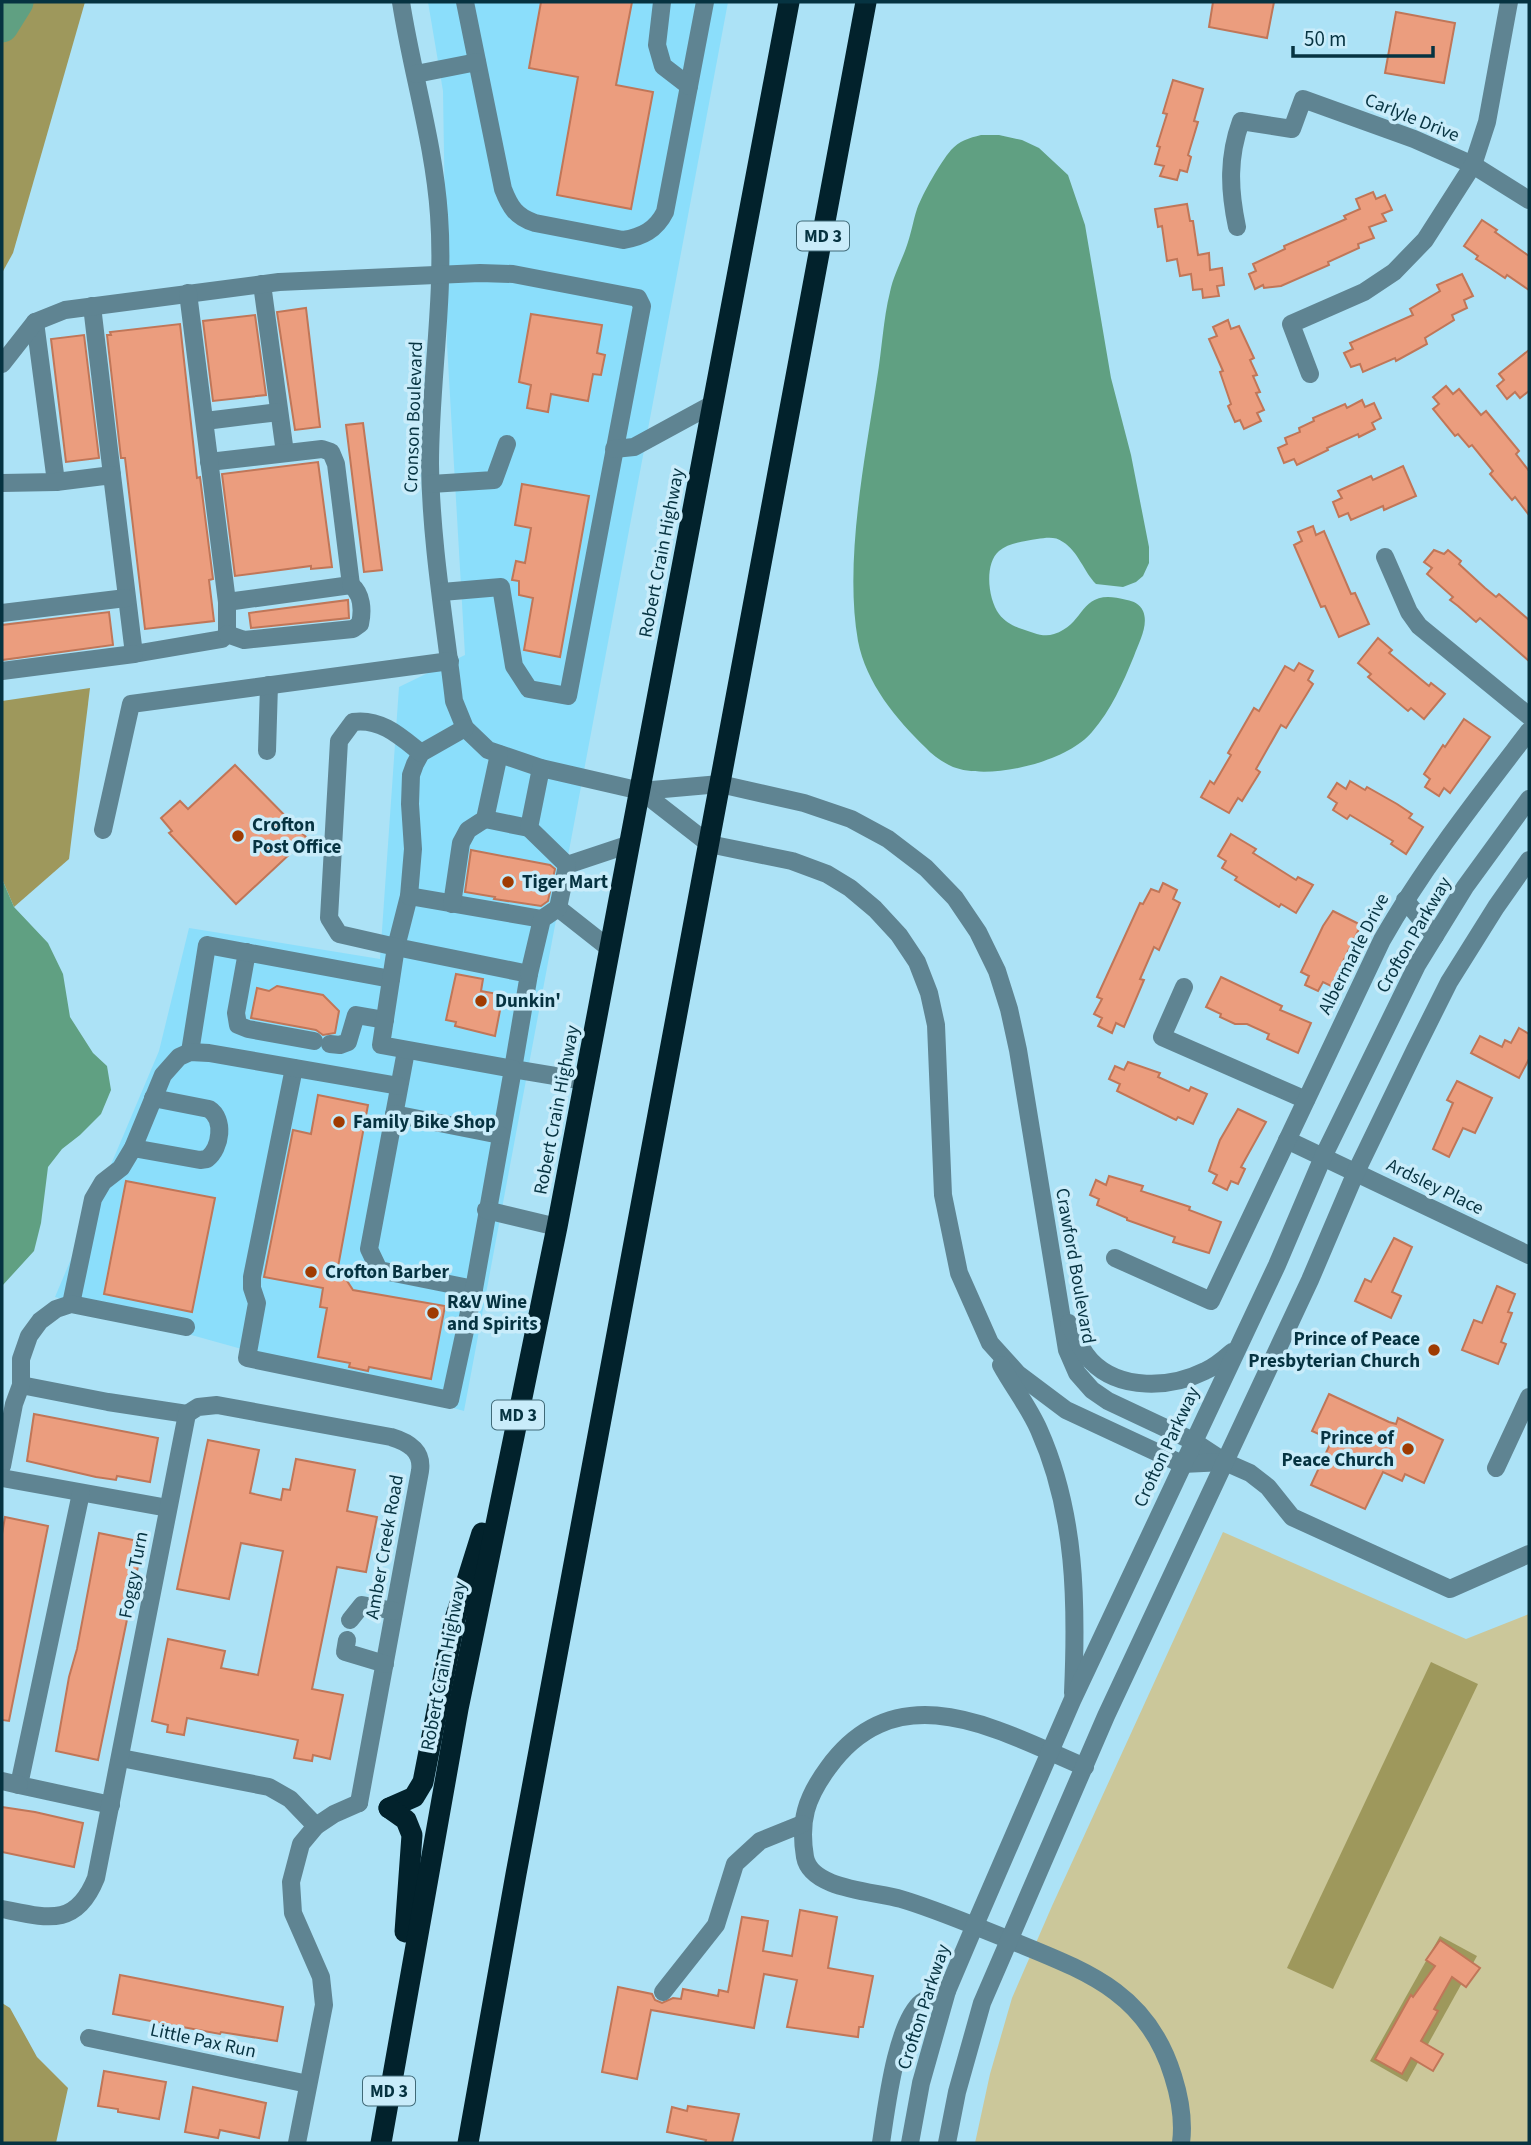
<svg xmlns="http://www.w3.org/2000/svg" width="1531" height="2145" font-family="'Source Sans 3',sans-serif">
	<rect width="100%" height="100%" fill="#ace2f6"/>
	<polygon fill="#8bdefb" points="428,2 728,2 464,1411 55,1297 159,1051 189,928 380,959 399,687 465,655 447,344 443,91"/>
	<polygon fill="#cbc79a" points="1223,1532 1466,1639 1529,1614 1529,2143 975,2143 990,2074 1012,1998 1052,1906"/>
	<g fill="#9e985c">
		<polygon points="2,2 85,2 13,253 2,273"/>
		<polygon points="90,688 69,859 14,907 2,879 2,701"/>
		<polygon points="1431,1662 1478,1684 1333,1989 1287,1968"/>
		<polygon points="1440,1936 1477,1956 1407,2082 1370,2061"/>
		<polygon points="2,2003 10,2008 37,2057 68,2088 56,2143 2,2143"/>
	</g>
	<g fill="#60a082">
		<path d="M981,135H999L1022,140L1039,148L1068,175L1085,225L1111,378L1131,455L1149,547V563L1143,576L1136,582L1123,587L1096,584C1084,572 1078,551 1063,542C1055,536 1046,538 1037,539C1025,541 1008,543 999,551C984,564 988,599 999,614C1005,622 1013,626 1022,629C1032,632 1043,638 1054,634C1088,623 1078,586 1127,600C1133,601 1140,604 1143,611C1149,625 1139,642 1134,656C1123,683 1111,710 1092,732C1067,762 990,781 953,767C944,763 932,755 926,748C896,719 866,683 858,641C844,561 865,459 877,379C882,350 883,320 890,292C893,277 901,262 906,248C911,235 913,221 917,209C923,193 940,163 951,150C959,141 969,138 981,135Z"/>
		<polygon points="2,879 14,907 48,943 63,974 70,1017 93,1053 107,1066 111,1090 101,1114 80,1135 62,1149 48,1167 41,1223 34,1251 2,1286"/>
	</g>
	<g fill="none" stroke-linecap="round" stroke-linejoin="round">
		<polyline stroke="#60a082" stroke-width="33" points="2,26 17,2"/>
	</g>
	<g fill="#eb9d7e" stroke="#c07658" stroke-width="2">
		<polygon points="541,2 632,2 616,85 653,92 631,209 557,195 578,77 529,68"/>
		<polygon points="1213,2 1274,2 1267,38 1209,27"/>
		<polygon points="1396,12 1455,23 1444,83 1385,73"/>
		<polygon points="1173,80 1203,89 1194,121 1198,122 1188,155 1191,157 1187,172 1180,170 1177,180 1160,176 1164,166 1155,164 1160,147 1157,146 1167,114 1163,113"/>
		<polygon points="1373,192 1376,199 1385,195 1392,210 1382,214 1386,221 1369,227 1374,238 1358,244 1359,248 1328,262 1329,265 1281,286 1264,288 1263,285 1255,289 1249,274 1256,271 1253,264 1285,249 1284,246 1346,219 1344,216 1360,209 1356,199"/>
		<polygon points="1187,204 1190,221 1193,221 1198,255 1209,253 1210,270 1222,268 1224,285 1217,286 1219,296 1203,298 1202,289 1193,290 1191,274 1180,276 1177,259 1167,261 1162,226 1158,227 1155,209"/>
		<polygon points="1482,220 1497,230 1495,232 1529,256 1529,290 1507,275 1505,278 1490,268 1476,259 1478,256 1464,246"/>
		<polygon points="1462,274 1473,296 1464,300 1467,308 1452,315 1454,320 1425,338 1427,344 1396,361 1395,358 1363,372 1360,364 1351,367 1344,353 1353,349 1350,343 1413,315 1410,309 1440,291 1437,285"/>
		<polygon points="306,308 320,427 295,430 277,312"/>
		<polygon points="531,314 602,325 597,353 605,355 601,375 593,374 588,401 551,394 548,412 527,408 531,385 519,382"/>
		<polygon points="255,315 266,395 213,401 203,321"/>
		<polygon points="1228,320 1231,329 1239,326 1254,358 1250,360 1257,375 1253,376 1260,392 1256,393 1264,410 1257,413 1261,421 1244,429 1240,420 1235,422 1228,406 1231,404 1220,372 1223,371 1209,339 1217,336 1213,327"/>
		<polygon points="180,324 197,478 200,477 213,579 209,580 214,621 145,629 125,458 121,458 107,335 111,335 110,332"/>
		<polygon points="84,335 99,458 66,462 51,339"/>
		<polygon points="1529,350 1529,391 1520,398 1515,392 1507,399 1497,386 1504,380 1499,374"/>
		<polygon points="1446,386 1453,394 1459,389 1481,415 1486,411 1519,451 1516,454 1529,471 1529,515 1515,497 1512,500 1490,474 1493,471 1472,445 1469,447 1458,434 1455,436 1433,409 1439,404 1433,397"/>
		<polygon points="1362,400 1365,407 1374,403 1381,418 1372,423 1375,429 1359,437 1358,434 1327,448 1328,450 1297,465 1294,459 1284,463 1278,448 1287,444 1285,438 1300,432 1299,428 1314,421 1313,418 1345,404 1347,408"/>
		<polygon points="363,423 382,570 364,572 346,425"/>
		<polygon points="318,462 332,567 311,569 311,566 235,576 222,474"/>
		<polygon points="1403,466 1416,496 1384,510 1383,506 1351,520 1348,513 1339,517 1333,502 1342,498 1338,491 1371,476 1373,480"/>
		<polygon points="522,484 589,496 560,657 524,650 533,598 519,595 519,581 512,580 516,561 525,563 531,528 515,525"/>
		<polygon points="1313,526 1316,535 1324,531 1351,594 1355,593 1369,624 1339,637 1325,606 1321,607 1294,545 1302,541 1298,532"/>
		<polygon points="1434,550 1444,554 1448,550 1461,561 1459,564 1485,588 1496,597 1499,594 1529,620 1529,661 1480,618 1476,622 1458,606 1450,600 1453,597 1427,574 1432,568 1424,562"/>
		<polygon points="348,600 349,618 251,628 249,613"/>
		<polygon points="109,612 113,645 2,660 2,625"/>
		<polygon points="1378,638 1392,650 1389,653 1429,686 1431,683 1445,694 1424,719 1411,708 1408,711 1368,677 1371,674 1358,663"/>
		<polygon points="1299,663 1313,671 1308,680 1313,684 1286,728 1281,725 1256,769 1260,772 1242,801 1238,798 1229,813 1201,797 1210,781 1214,784 1231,755 1228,753 1254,708 1259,711 1285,666 1294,671"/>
		<polygon points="1464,719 1490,737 1450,793 1444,788 1439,796 1425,787 1430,779 1424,774 1443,745 1445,747"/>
		<polygon points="235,765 307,838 236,904 169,833 172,831 161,818 180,801 188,809"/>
		<polygon points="1350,781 1365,790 1367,787 1397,804 1412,814 1409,818 1423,827 1406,854 1391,844 1393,841 1350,815 1347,819 1333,810 1337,803 1328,797 1337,783 1346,789"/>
		<polygon points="1231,834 1256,849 1253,853 1296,880 1298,877 1313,885 1296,913 1281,904 1279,907 1235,880 1237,877 1222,868 1226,861 1218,856"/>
		<polygon points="471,850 550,865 555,869 548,901 541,906 494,899 495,897 465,892"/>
		<polygon points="1163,883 1177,890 1173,899 1180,903 1159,950 1154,947 1140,979 1144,980 1124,1027 1116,1023 1112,1033 1098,1026 1102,1018 1094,1014 1102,999 1097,997 1140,903 1143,904 1151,889 1159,892"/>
		<polygon points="1333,911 1361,925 1331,986 1323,982 1318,991 1305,985 1309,976 1301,972 1323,926"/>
		<polygon points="456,974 483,979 481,991 503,995 495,1036 455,1026 456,1022 446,1020"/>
		<polygon points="1221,977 1282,1006 1280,1010 1311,1023 1298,1053 1267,1039 1269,1034 1247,1024 1235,1024 1220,1017 1221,1014 1206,1007"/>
		<polygon points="277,986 323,995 339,1011 335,1033 323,1035 316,1030 251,1018 257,988 269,991"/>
		<polygon points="1519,1028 1529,1034 1529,1059 1519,1078 1471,1053 1480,1036 1502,1047 1505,1040 1511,1043"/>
		<polygon points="1128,1062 1160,1073 1158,1077 1189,1091 1191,1087 1207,1094 1193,1124 1178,1117 1176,1120 1117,1091 1120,1084 1109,1079 1115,1066 1124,1070"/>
		<polygon points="1457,1081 1492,1098 1475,1133 1463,1128 1449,1157 1433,1149 1453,1103 1447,1100"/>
		<polygon points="318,1095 368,1105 338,1267 353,1290 445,1306 431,1379 369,1367 368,1371 349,1367 350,1363 318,1357 327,1308 320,1307 323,1288 264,1277 293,1130 311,1134"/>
		<polygon points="1238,1109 1266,1122 1241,1167 1245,1169 1238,1184 1231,1181 1227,1190 1213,1183 1217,1175 1209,1171 1220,1140"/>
		<polygon points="1109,1176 1143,1186 1141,1191 1190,1207 1189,1210 1221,1222 1209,1253 1173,1242 1175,1237 1127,1220 1127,1218 1097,1205 1099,1199 1090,1195 1096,1180 1106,1185"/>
		<polygon points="126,1181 215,1198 192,1312 104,1294"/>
		<polygon points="1394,1238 1412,1247 1392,1292 1401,1296 1391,1318 1355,1301 1365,1279 1371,1282"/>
		<polygon points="1497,1286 1515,1294 1508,1312 1512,1313 1501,1342 1506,1344 1498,1364 1462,1350 1474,1320 1482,1323"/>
		<polygon points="1329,1394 1389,1422 1396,1424 1398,1418 1443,1440 1424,1483 1405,1474 1402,1481 1383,1472 1365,1509 1311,1485 1332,1440 1312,1431"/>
		<polygon points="34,1414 158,1438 150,1482 117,1476 116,1480 96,1477 27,1461"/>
		<polygon points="208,1440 259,1450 250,1493 281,1500 283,1489 290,1490 296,1459 355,1470 347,1511 377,1517 366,1572 337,1567 312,1689 343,1695 330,1759 313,1755 312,1761 294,1758 298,1740 187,1718 184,1735 167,1732 168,1725 152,1721 168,1639 225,1651 221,1668 258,1675 283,1551 241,1543 229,1599 177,1589"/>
		<polygon points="5,1517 48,1526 9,1721 2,1720 2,1534"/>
		<polygon points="99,1533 143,1542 98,1760 56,1751 69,1677 77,1649"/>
		<polygon points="2,1807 35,1812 83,1823 74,1867 2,1852"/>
		<polygon points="800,1910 837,1917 828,1968 873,1976 863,2027 859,2027 858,2037 787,2027 797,1980 764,1974 754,2028 651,2010 637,2079 602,2072 618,1987 652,1994 655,2000 662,2003 673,1998 681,1999 683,1989 718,1996 719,1990 728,1992 742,1917 768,1921 763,1951 792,1956"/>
		<polygon points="1440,1940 1480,1968 1466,1987 1452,1977 1434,2009 1438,2011 1421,2041 1443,2054 1433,2071 1411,2058 1402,2074 1375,2059 1411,1995 1413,1997 1435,1966 1426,1960"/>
		<polygon points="120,1975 283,2007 277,2041 221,2032 220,2034 113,2014"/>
		<polygon points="104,2071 166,2082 159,2119 118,2112 118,2109 98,2106"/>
		<polygon points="193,2087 266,2103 259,2138 220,2130 218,2138 185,2132"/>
		<polygon points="688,2106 739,2114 732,2143 705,2143 706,2140 667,2132 672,2107 687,2111"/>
	</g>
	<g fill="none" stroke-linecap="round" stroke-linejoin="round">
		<g stroke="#5f8492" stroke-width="18">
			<path d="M401,2C412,73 434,143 439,215C445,299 430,381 430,464C431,543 445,623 454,701L465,728L488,750L541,768L641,791L720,784L804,803L851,819L888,839L926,868L955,898L978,932L997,971L1009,1009L1018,1050L1067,1350L1077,1373L1092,1390L1108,1401L1193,1441L1225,1462L1250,1473L1268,1487L1292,1517L1450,1589L1529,1554"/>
			<path d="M465,2L503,189C510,207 516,217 535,223L623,240C642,237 656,230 665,212L705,2"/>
			<polyline points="662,2 657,45 663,66 689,86"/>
			<polyline points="416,74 477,62"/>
			<path d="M1237,227C1229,189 1228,157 1241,121L1292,129L1303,99L1414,139L1473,165L1529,200"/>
			<polyline points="262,284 285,453"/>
			<polyline points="92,306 112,475"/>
			<polyline points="35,322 56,482"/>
			<polyline points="2,364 35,322 65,310 279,282 480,273 513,274 638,298 642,306 568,696 529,689 514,666 501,587 442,592"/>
			<polyline points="1310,374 1291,324 1364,292 1394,272 1425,240 1473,165 1487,122 1509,2"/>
			<polyline points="205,421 279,412"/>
			<polyline points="614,449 634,447 713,404"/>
			<polyline points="209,462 322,449 331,452 336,464 351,585 227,602"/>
			<polyline points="2,483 56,482 112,475 134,654 222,639 227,634 227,602 188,293"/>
			<polyline points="431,484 494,480 507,444"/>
			<polyline points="1385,557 1409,612 1419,626 1529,716"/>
			<polyline points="2,613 126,598"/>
			<path d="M227,634L244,640L353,629L360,624C363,610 362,594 351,585"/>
			<polyline points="2,671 134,654"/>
			<polyline points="465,728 421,753 415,764 411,775 410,804 413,849 409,896 396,947 529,974 513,1069 585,1081"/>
			<polyline points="267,751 269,685"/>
			<polyline points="641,791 709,844 792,861 827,874 850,888 875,909 899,935 917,962 929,993 936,1025 943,1195 959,1273 990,1343 1018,1374 1066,1410 1182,1464 1225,1462"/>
			<polyline points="485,819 529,828"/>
			<polyline points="103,830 131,704 450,661"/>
			<polyline points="567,865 630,844"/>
			<polyline points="409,896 542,919"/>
			<polyline points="1405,900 1435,936"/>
			<polyline points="452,904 461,843 468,830 485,819 499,754"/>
			<polyline points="558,908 610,949"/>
			<polyline points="247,952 236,1013 238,1025 248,1029 314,1041"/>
			<polyline points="529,974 542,919 558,908 567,865 529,828 541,768"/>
			<polyline points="1184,987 1162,1037 1306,1100"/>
			<polyline points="330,1044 340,1045 348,1042 356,1015 385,1020"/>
			<polyline points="406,1051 369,1249 379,1270 474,1289"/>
			<polyline points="190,1052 207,945 391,979"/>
			<path d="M294,1068L252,1277V1288L257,1303L247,1358L450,1400L474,1289L513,1069L381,1045L396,947L339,934L329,918L339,741L353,722C381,718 401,737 421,753"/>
			<polyline points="394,1114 500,1135"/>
			<polyline points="1287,1140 1529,1255"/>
			<path d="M133,1148L200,1160L207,1159C221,1148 225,1119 209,1109L153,1098"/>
			<polyline points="486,1210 557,1227"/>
			<path d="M1115,1258L1211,1301L1382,940C1424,866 1477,799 1529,731"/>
			<polyline points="71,1304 93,1199 103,1182 121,1168 133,1148 163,1075 179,1057 190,1052 209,1053 399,1086"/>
			<path d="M1069,1323C1075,1337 1081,1350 1091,1361C1120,1391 1171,1388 1205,1371C1215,1367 1224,1359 1232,1352"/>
			<path d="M1001,1365C1013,1387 1029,1407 1039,1430C1076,1513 1077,1603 1073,1693"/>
			<polyline points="21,1385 108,1402 187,1414"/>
			<path d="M187,1414L198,1407L217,1405L391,1437C408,1442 423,1451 420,1471L359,1803"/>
			<polyline points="2,1466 14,1404 21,1385 21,1359 29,1336 40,1321 56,1309 71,1304 186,1327"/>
			<polyline points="1496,1468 1529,1397"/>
			<polyline points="2,1478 168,1508"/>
			<polyline points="81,1493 19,1785 111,1805"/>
			<polyline points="350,1620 362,1605 394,1611"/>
			<polyline points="347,1640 345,1652 385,1664"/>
			<polyline points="121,1758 269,1787 290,1799 316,1826"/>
			<path d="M1085,1767C998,1730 898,1671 828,1768C806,1798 799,1821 805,1857C811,1890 875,1891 901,1899C938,1910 974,1926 1010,1940C1085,1971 1147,1991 1173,2076C1180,2098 1184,2120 1181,2143"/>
			<polyline points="2,1781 19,1785"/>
			<path d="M2,1909C47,1918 76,1928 96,1878L187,1414"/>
			<polyline points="663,1992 716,1925 735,1864 760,1841 802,1824"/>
			<polyline points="89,2038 308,2084"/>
			<polyline points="297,2143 324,2005 321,1977 293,1913 291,1882 301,1844 316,1826 334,1814 359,1803"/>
			<path d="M881,2143C886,2111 896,2022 922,2002C929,1997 940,1994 947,1991"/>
			<polyline points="910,2143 921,2083 947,1991 975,1925 1072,1701 1277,1265 1323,1157 1417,965 1465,887 1529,799"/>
			<polyline points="947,2143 957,2092 982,2003 1106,1716 1310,1280 1356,1172 1415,1050 1449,982 1496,907 1529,860"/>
		</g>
		<g stroke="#02222c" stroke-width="21">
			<polyline points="389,1808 414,1797 423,1782 455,1619 482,1533"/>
			<polyline points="389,1808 406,1820 412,1835 405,1932"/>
			<polyline points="381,2143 458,1709 557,1227 789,2"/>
			<polyline points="468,2143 516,1874 866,2"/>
		</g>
	</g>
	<g fill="#9f3b02" stroke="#c9ecfa" stroke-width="2.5">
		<circle cx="238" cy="836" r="7"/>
		<circle cx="508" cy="882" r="7"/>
		<circle cx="481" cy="1001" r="7"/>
		<circle cx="339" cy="1122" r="7"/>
		<circle cx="311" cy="1272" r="7"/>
		<circle cx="433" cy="1313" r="7"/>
		<circle cx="1434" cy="1350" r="7"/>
		<circle cx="1408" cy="1449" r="7"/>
	</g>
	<g text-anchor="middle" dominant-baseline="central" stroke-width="7" stroke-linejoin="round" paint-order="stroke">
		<g fill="#c9ecfa" stroke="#406a78" stroke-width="2">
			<rect x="797" y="221.5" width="52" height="29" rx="5"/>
			<rect x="492" y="1400.5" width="52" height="29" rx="5"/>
			<rect x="363" y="2076.5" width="52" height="29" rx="5"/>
		</g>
		<g font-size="18" font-weight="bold" fill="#063341">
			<text x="823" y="236">MD 3</text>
			<text x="518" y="1415">MD 3</text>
			<text x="389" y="2091">MD 3</text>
		</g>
		<g font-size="19" fill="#063341" stroke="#c9ecfa">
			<text transform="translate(1412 118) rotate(22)">Carlyle Drive</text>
			<text transform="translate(414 417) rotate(-88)">Cronson Boulevard</text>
			<text transform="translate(662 553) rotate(-79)">Robert Crain Highway</text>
			<text transform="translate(1414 935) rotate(-60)">Crofton Parkway</text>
			<text transform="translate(1354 954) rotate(-63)">Albermarle Drive</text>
			<text transform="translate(557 1110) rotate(-79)">Robert Crain Highway</text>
			<text transform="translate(1435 1187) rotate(26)">Ardsley Place</text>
			<text transform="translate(1075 1266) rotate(80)">Crawford Boulevard</text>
			<text transform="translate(1167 1447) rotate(-65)">Crofton Parkway</text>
			<text transform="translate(385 1547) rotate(-80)">Amber Creek Road</text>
			<text transform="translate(134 1575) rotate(-79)">Foggy Turn</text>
			<text transform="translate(444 1666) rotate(-79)">Robert Crain Highway</text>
			<text transform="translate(924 2007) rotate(-72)">Crofton Parkway</text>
			<text transform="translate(203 2041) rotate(12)">Little Pax Run</text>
		</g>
		<g font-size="19" font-weight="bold" fill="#063341" stroke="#c9ecfa" text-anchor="start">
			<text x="252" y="825">Crofton<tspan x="252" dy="22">Post Office</tspan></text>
			<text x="522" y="882">Tiger Mart</text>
			<text x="495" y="1001">Dunkin'</text>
			<text x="353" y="1122">Family Bike Shop</text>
			<text x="325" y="1272">Crofton Barber</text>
			<text x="447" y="1302">R&amp;V Wine<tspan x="447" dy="22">and Spirits</tspan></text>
			<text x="1420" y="1339" text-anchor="end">Prince of Peace<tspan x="1420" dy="22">Presbyterian Church</tspan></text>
			<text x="1394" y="1438" text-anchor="end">Prince of<tspan x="1394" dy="22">Peace Church</tspan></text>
		</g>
	</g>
	<rect width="1531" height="2145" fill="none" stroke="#063341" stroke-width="7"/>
	<path d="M1293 46v10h140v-10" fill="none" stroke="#063341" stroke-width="3.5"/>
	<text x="1304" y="46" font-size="21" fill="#063341" stroke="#c9ecfa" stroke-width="5" paint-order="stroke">50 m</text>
</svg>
